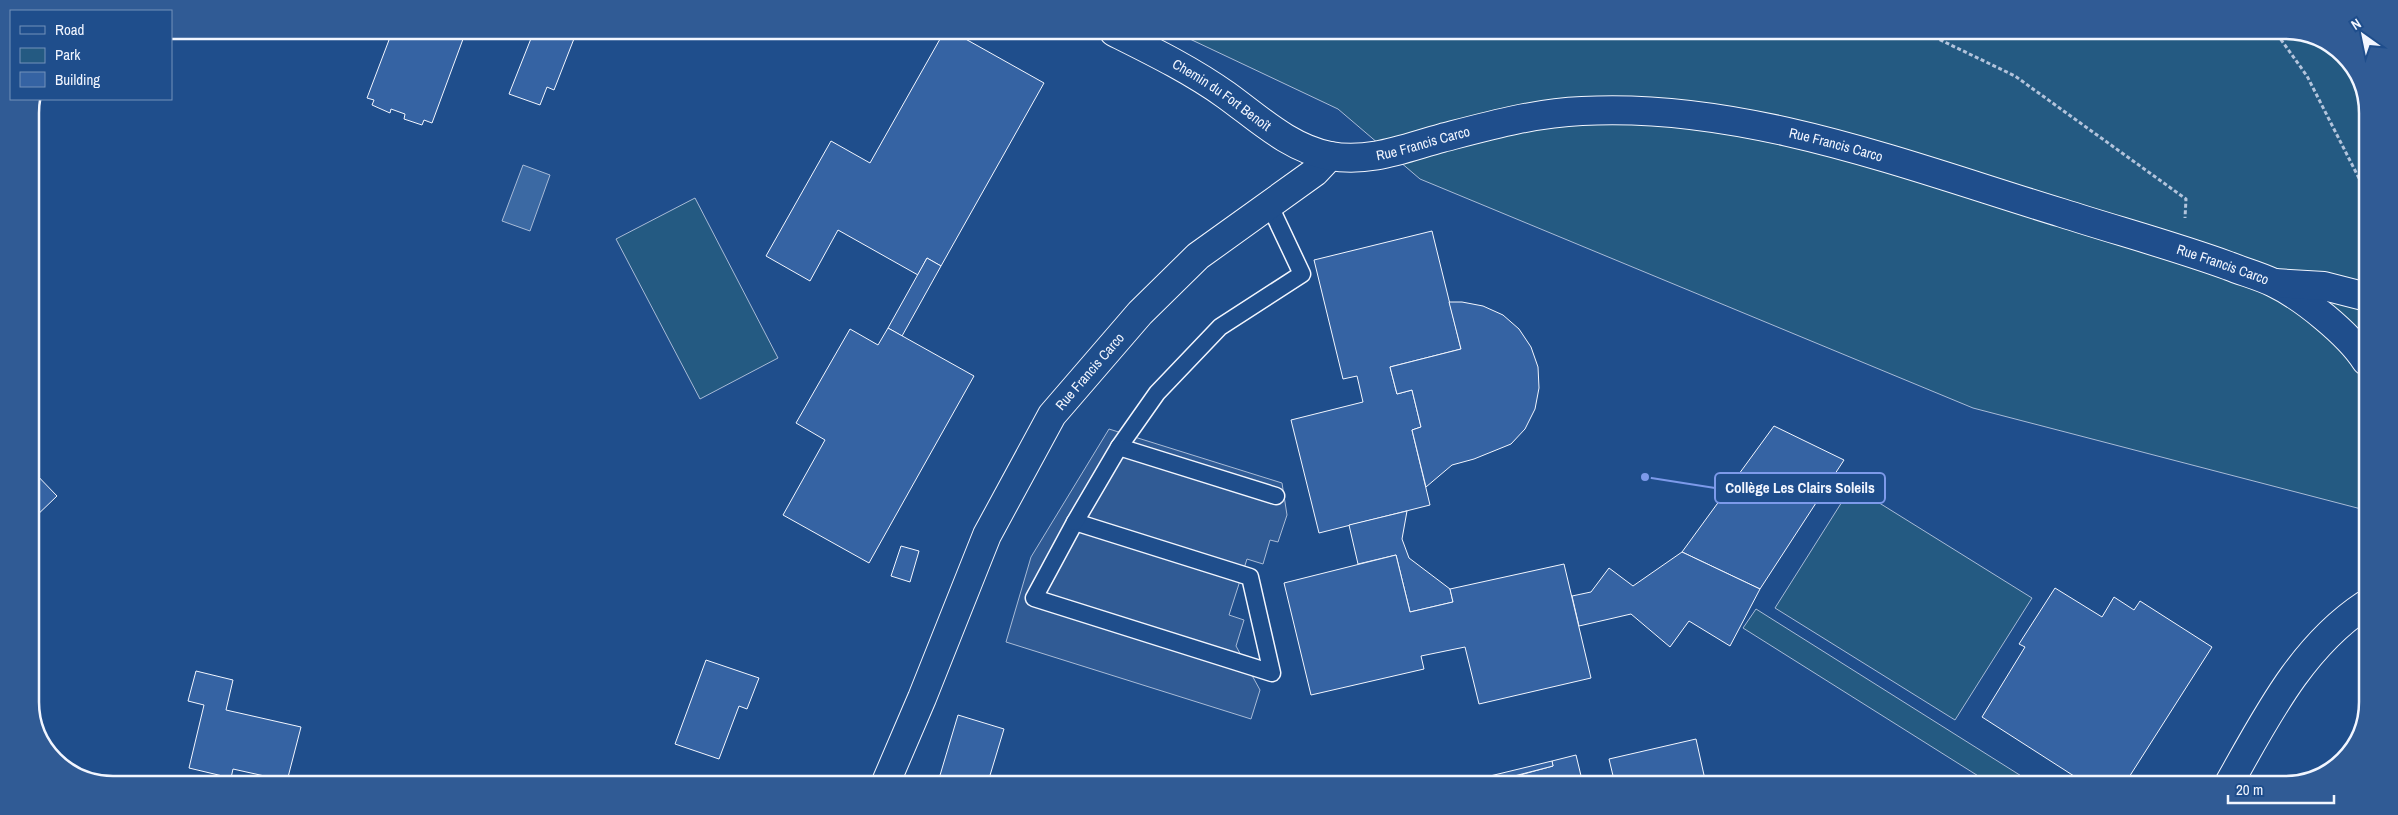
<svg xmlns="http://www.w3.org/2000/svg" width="2398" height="815" font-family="'Archivo Narrow',sans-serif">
	<rect width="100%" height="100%" fill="#1f4e8c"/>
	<g fill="#245a82" stroke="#a8bbd7">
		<polygon points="1175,32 2312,34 2351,62 2368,107 2365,510 1973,408 1420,179 1338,109"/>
		<polygon points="695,198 778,358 700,399 616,239"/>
		<polygon points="1852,486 2032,598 1955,720 1775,608"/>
		<polygon points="1756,609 2034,784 2034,785 1991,784 1743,628"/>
	</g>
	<polygon fill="#305b95" stroke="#a8bbd7" points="1109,429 1282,483 1287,515 1278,542 1270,540 1263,564 1247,559 1229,615 1244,620 1236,646 1260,690 1251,719 1006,642 1031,557"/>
	<polygon fill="#3b69a3" stroke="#a8bbd7" points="523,165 550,175 530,231 502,221"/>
	<g fill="#3563a3" stroke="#f2f6ff">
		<polygon points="375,31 466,31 432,123 424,120 422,125 404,119 405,114 391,109 390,113 372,105 374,100 367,98 389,40 377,35"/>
		<polygon points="534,31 577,31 554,90 547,87 540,105 509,94"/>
		<polygon points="944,32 953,32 1044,83 941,266 927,258 918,275 838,230 810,281 766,256 831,141 870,163"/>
		<polygon points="1432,231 1461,349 1390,367 1397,394 1412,390 1421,427 1412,430 1430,505 1319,533 1291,420 1363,402 1357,376 1343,379 1314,260"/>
		<polygon points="927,258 941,266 902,336 888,328"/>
		<polygon points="1449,302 1462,302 1483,306 1503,315 1519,329 1531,347 1538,367 1539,388 1535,409 1525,429 1511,444 1474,459 1452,465 1426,487 1412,430 1421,427 1412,390 1397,394 1390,367 1461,349"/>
		<polygon points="888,328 974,376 869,563 783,515 825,440 796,423 850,329 878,345"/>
		<polygon points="1774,426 1844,460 1760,589 1682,552"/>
		<polygon points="30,468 57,496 30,522"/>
		<polygon points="1407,511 1402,539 1409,558 1450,589 1453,602 1410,612 1396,555 1358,564 1349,525"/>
		<polygon points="901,546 919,551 910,582 891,576"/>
		<polygon points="1682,552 1760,589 1730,646 1689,621 1670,647 1631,614 1579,626 1572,596 1591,592 1609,568 1633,586"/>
		<polygon points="1396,555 1410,612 1453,602 1450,589 1564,564 1591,678 1479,704 1465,647 1421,656 1424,669 1311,695 1284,583"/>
		<polygon points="2055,588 2102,617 2114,597 2134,610 2140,601 2212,647 2124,785 2088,785 1982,717 2025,647 2019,644"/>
		<polygon points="706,660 759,678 747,709 739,706 719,759 675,744"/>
		<polygon points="196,671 233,680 226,710 301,727 287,781 233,769 231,778 189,768 204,705 188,701"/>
		<polygon points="958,715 1004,729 988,782 938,782"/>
		<polygon points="1696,739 1706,784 1615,784 1609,759"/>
		<polygon points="1576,755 1583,784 1491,783 1553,766 1552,761"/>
		<polygon points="1552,761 1553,766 1491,782 1490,776"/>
	</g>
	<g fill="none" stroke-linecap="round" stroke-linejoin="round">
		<defs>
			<g id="service">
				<polyline points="1119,447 1157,393 1220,327 1302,274 1269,204"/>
				<polygon points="1075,522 1250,577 1272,673 1034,598"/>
				<polyline points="1075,522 1119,447 1276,496"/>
			</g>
			<g id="minor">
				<path id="s1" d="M886,782L922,698L987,535L1052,415L1140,313L1198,256L1315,172L1330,156"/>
			</g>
			<g id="tertiary">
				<path id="s2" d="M1114,32C1152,51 1191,70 1226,95C1258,118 1289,148 1330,156C1370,163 1405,148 1442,138C1488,126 1534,113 1582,111C1744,102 1908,166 2062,213C2118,231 2174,246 2229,266C2244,272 2260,276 2274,283C2303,297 2349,334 2366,361"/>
				<polyline points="2275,283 2324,286 2367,297"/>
				<path d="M2228,785C2265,720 2300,648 2365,605"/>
			</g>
		</defs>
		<use href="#service" stroke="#f2f6ff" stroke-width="19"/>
		<use href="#minor" stroke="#f2f6ff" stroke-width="30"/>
		<use href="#tertiary" stroke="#f2f6ff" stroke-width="30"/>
		<g stroke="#b3c4dc" stroke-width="3" stroke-dasharray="4 2.5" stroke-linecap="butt">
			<polyline points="1928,34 2015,76 2186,199 2185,218"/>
			<polyline points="2277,34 2307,76 2367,194"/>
		</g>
		<use href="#service" stroke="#1f4e8c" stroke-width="16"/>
		<use href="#minor" stroke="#1f4e8c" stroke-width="28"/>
		<use href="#tertiary" stroke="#1f4e8c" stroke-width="28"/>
	</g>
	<g text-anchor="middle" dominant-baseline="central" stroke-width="4" stroke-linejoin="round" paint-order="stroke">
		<g font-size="14" fill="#f2f6ff" stroke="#1f4e8c">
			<text stroke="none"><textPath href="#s2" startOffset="125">Chemin du Fort Benoît</textPath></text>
			<text stroke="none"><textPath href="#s2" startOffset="345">Rue Francis Carco</textPath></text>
			<text stroke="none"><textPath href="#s2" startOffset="765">Rue Francis Carco</textPath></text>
			<text stroke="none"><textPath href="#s2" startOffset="1170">Rue Francis Carco</textPath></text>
			<text stroke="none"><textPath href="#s1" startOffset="461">Rue Francis Carco</textPath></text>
		</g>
	</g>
	<path d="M0 0H2398V815H0ZM113 39H2285A74 74 0 0 1 2359 113V702A74 74 0 0 1 2285 776H113A74 74 0 0 1 39 702V113A74 74 0 0 1 113 39Z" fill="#305b95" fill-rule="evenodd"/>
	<path fill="none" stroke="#f2f6ff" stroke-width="2.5" d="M113 39H2285A74 74 0 0 1 2359 113V702A74 74 0 0 1 2285 776H113A74 74 0 0 1 39 702V113A74 74 0 0 1 113 39Z"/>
	<path fill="none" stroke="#7d9aea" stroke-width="2" d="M1645 477L1715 488"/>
	<circle fill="#7d9aea" stroke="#1f4e8c" stroke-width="2" cx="1645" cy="477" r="5"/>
	<rect fill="#1f4e8c" stroke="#7d9aea" stroke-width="2" x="1715" y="473" width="170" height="30" rx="5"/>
	<g font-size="15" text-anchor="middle" font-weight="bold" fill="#f2f6ff">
		<text x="1800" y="493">Collège Les Clairs Soleils</text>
	</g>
	<rect x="10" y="10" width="162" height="90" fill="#1f4e8c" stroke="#7391ba"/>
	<rect x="20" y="26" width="25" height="8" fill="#1f4e8c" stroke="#7391ba"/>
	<text x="55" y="35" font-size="15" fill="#f2f6ff">Road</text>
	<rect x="20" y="48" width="25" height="15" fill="#245a82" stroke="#7391ba"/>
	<text x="55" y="60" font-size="15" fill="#f2f6ff">Park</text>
	<rect x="20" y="72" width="25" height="15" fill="#3563a3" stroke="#7391ba"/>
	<text x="55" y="85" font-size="15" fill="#f2f6ff">Building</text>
	<g transform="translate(2363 35) rotate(327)" stroke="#1f4e8c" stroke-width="4" paint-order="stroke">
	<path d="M0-4L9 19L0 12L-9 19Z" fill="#f2f6ff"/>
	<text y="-8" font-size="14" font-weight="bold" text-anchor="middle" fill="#f2f6ff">N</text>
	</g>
	<path d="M2228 795v8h106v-8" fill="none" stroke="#f2f6ff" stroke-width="2.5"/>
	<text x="2236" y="795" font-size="15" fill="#f2f6ff" stroke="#1f4e8c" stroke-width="4" paint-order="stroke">20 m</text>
</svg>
